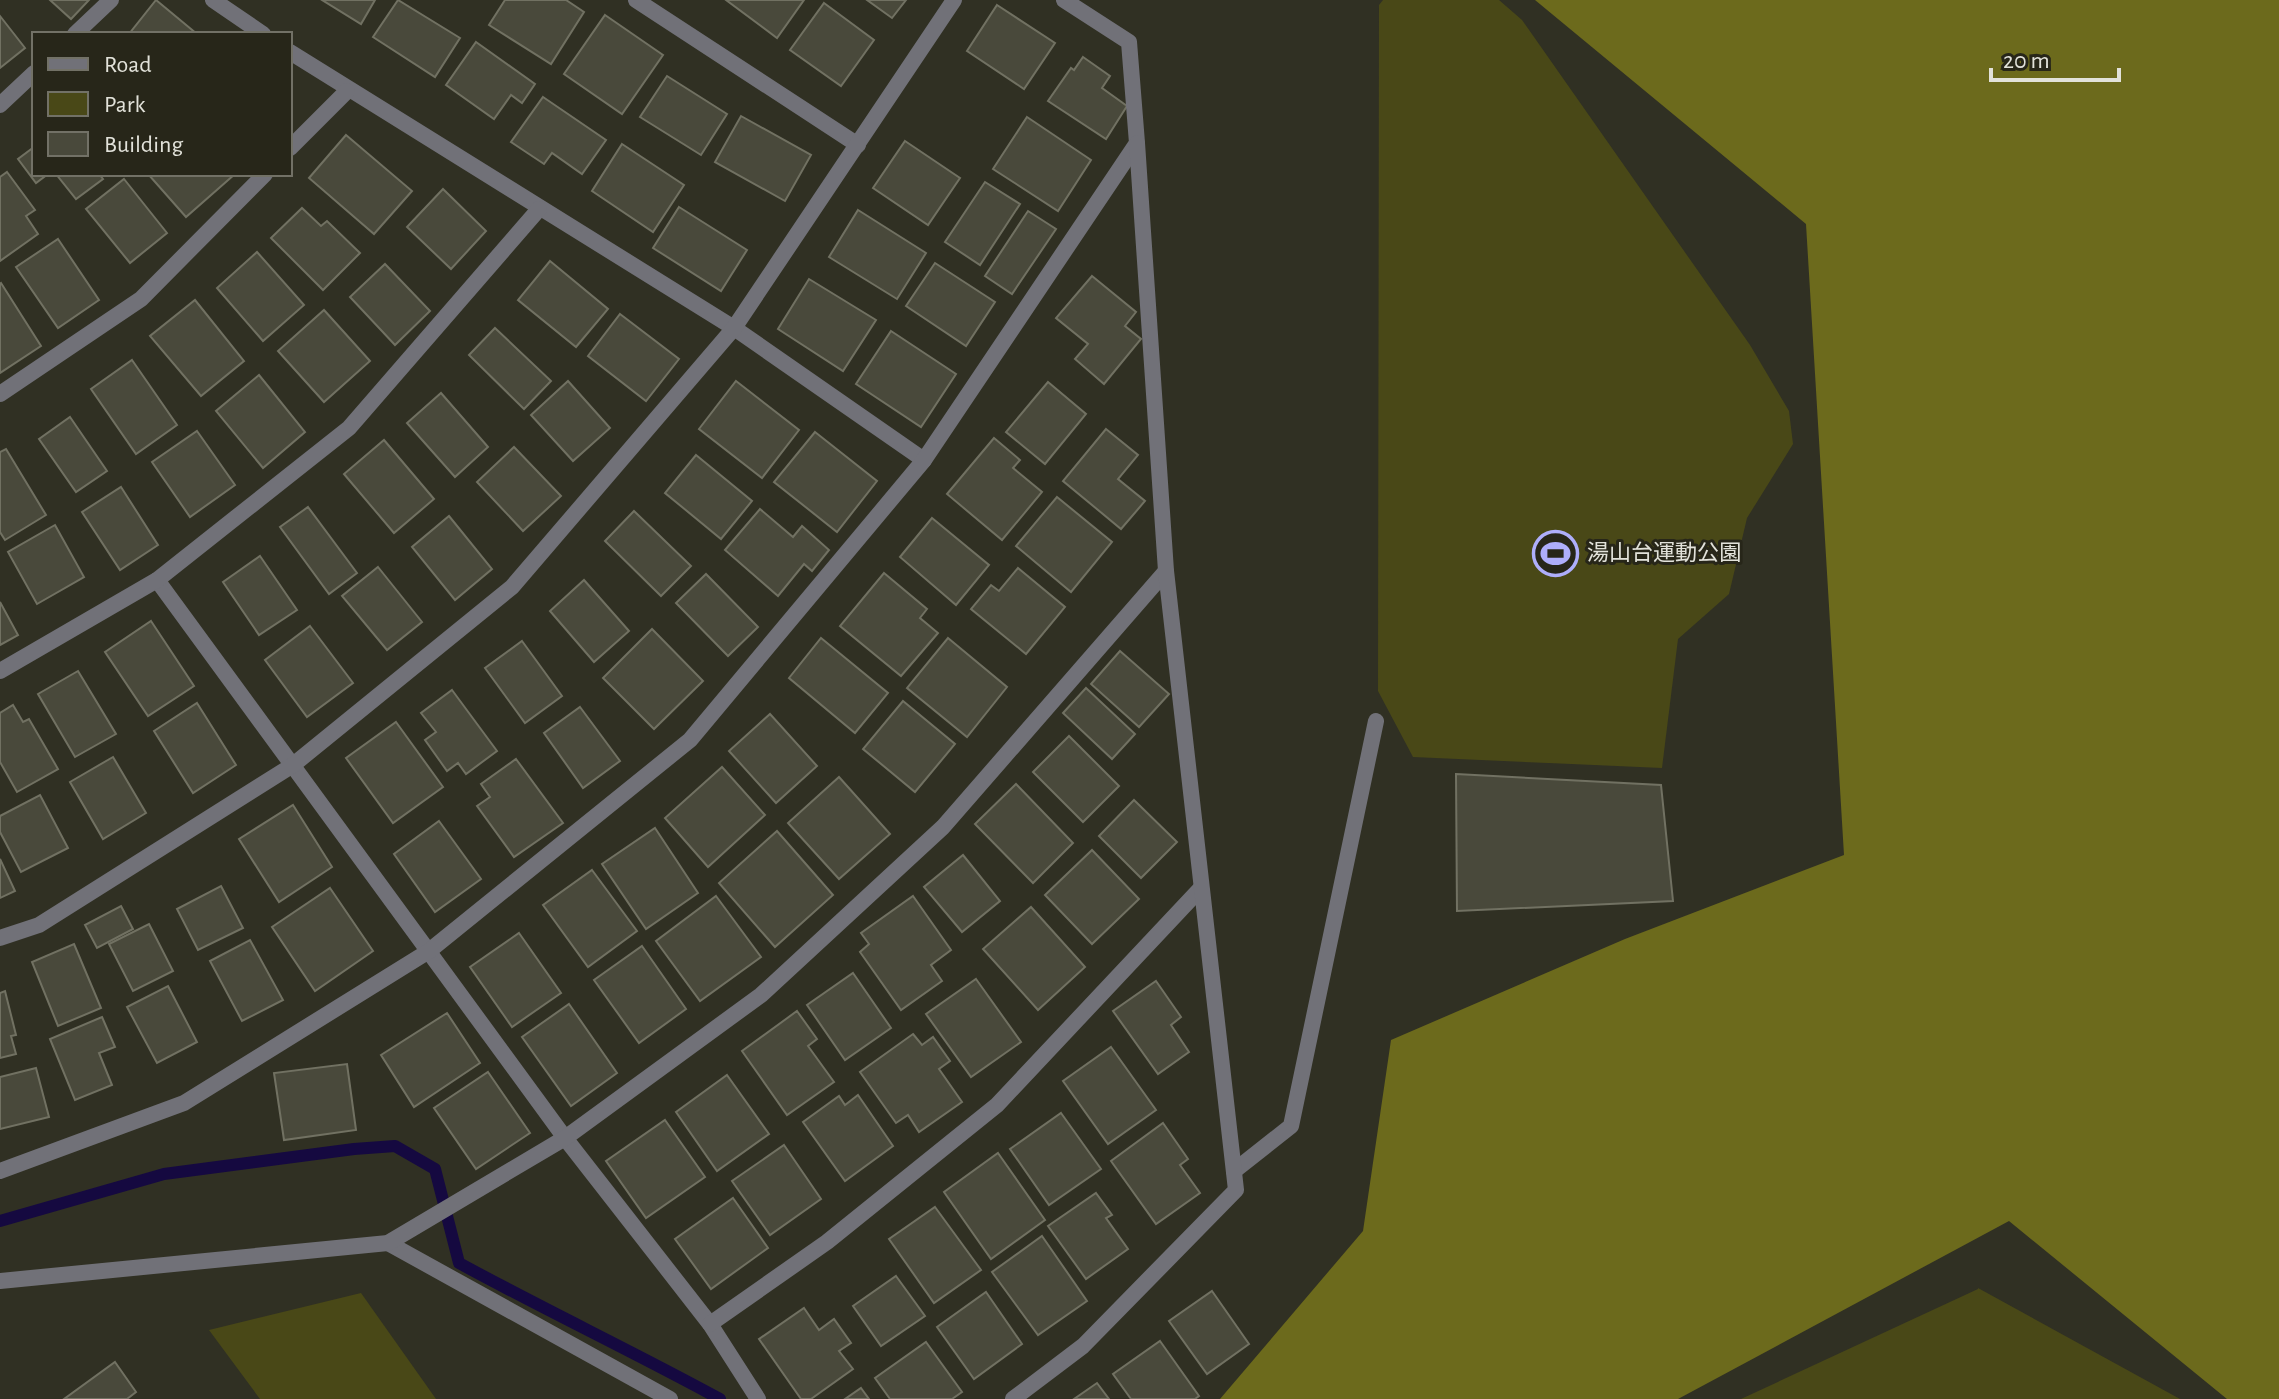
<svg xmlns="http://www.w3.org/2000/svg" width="2279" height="1399" font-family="'Alegreya Sans','Noto Sans JP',sans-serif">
	<rect width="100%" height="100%" fill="#303023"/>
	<g fill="#494817">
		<polygon points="1383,0 1499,0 1522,20 1750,345 1789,411 1793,444 1747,518 1729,594 1678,639 1662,768 1413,757 1378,691 1379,5"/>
		<polygon points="1978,1288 2180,1399 1741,1399 1978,1289"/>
		<polygon points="361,1293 436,1399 260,1399 209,1330"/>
	</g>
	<polygon fill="#6c6a1c" points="1535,0 2279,0 2279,1399 2227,1399 2009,1221 1678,1399 1220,1399 1363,1231 1391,1040 1625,939 1844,855 1806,224"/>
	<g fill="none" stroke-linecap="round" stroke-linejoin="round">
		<path stroke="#150940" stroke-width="12" d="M0,1221L164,1174L354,1149L395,1146L435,1169L459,1263C545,1310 634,1352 720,1399"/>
	</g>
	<g fill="#49493b" stroke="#717162" stroke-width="2">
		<polygon points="50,0 89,0 71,19"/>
		<polygon points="156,0 197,34 129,34"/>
		<polygon points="322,0 375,0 361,24"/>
		<polygon points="398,0 460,38 435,77 373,37"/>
		<polygon points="505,0 566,0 584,12 551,64 489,25"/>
		<polygon points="726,0 804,0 777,38"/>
		<polygon points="867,0 906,0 892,18"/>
		<polygon points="824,3 874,40 841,86 790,50"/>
		<polygon points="997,5 1055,43 1024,89 967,51"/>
		<polygon points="605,15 663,55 622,114 564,74"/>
		<polygon points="0,16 25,48 0,68"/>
		<polygon points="476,42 535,84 522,103 511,95 494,119 446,85"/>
		<polygon points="1083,57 1110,76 1102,88 1127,106 1106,139 1048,101 1071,68 1074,70"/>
		<polygon points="667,76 727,114 701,155 640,117"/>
		<polygon points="543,97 606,140 582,174 552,153 544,164 511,142"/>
		<polygon points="741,116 811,155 785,201 715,162"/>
		<polygon points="1027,117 1091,160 1058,211 993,169"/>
		<polygon points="346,135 412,191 374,234 309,178"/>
		<polygon points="905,141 960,178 928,225 873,188"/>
		<polygon points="622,144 684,185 653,232 592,191"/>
		<polygon points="34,147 34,174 48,174 36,183 18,159"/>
		<polygon points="7,172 35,210 26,216 38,234 0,261 0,177"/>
		<polygon points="56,174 99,174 103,179 76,199"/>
		<polygon points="148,174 235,174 186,217"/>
		<polygon points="124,179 167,233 130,263 86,209"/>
		<polygon points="985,182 1020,204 980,265 945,242"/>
		<polygon points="443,189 486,231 451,269 407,227"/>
		<polygon points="679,207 747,250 721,291 653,248"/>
		<polygon points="302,208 321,226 327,221 360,253 323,290 271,238"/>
		<polygon points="858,210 926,253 897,299 829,257"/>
		<polygon points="1028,211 1056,229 1012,294 985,276"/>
		<polygon points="58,239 99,300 58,328 16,267"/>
		<polygon points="257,252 304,305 263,341 217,288"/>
		<polygon points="550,261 608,309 576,347 518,300"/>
		<polygon points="935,263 995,302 966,346 906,306"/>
		<polygon points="385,264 430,311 395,345 350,297"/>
		<polygon points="1092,276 1136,312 1125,326 1141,339 1104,384 1075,359 1088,344 1056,318"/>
		<polygon points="809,279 876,320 843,371 778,329"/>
		<polygon points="1,283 41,346 0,373 0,284"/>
		<polygon points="195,300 244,361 201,396 150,336"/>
		<polygon points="324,310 370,361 324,402 278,351"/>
		<polygon points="620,314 679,359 646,401 588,356"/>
		<polygon points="495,328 551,381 524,409 469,355"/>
		<polygon points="891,331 956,374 921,427 856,384"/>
		<polygon points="132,360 177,425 136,454 91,389"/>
		<polygon points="259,375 305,432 263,468 216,411"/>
		<polygon points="568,381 610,428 573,461 531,415"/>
		<polygon points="736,381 799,430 762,478 699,429"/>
		<polygon points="1048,382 1086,414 1045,464 1006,432"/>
		<polygon points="441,393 488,447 455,477 407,423"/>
		<polygon points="70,417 107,471 76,492 39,439"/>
		<polygon points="1106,429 1138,455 1118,479 1145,501 1121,529 1063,481"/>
		<polygon points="197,431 235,485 190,517 152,462"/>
		<polygon points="815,432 877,481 837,532 774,482"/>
		<polygon points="994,438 1020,460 1013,468 1042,492 1002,540 947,494"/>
		<polygon points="384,440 434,499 394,533 344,474"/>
		<polygon points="514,447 561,496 523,531 477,482"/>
		<polygon points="6,449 46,515 5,540 0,532 0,452"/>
		<polygon points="696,455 752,501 721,539 665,493"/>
		<polygon points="121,487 158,545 120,570 82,512"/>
		<polygon points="1057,497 1112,542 1071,592 1016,546"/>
		<polygon points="308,507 357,573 329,594 280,527"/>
		<polygon points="760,509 793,537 802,526 829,550 812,571 804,564 778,596 725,550"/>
		<polygon points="634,511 691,566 661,596 605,541"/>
		<polygon points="449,516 492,569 455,600 412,547"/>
		<polygon points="932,518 989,565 956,605 900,557"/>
		<polygon points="55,525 84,577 37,604 8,552"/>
		<polygon points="260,556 297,610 259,635 223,582"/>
		<polygon points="378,567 422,622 387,650 342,596"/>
		<polygon points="1018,568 1065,607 1026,654 971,609 991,585 999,591"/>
		<polygon points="884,573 927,609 920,618 938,633 901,676 840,626"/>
		<polygon points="706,574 758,627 728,656 676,603"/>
		<polygon points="584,580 629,631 594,662 550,611"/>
		<polygon points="0,602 18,635 0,645"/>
		<polygon points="151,621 194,686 148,716 105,652"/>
		<polygon points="310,626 353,683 307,717 265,660"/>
		<polygon points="652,629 703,681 654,729 603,678"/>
		<polygon points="821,638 888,693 855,733 789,678"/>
		<polygon points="948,638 1007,687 967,737 907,688"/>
		<polygon points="522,641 562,696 525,723 485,668"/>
		<polygon points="1120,651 1169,694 1139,727 1091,684"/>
		<polygon points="78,671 116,734 75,757 38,694"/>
		<polygon points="1086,688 1135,734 1112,759 1063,713"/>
		<polygon points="452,690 497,751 466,774 458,763 447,771 425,740 436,732 421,713"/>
		<polygon points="903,701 955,744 915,792 863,749"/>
		<polygon points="197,703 236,765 193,793 154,731"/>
		<polygon points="13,705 23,722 29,719 58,769 17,792 0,762 0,713"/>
		<polygon points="580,707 620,761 583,788 544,733"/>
		<polygon points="770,714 817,766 776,803 729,751"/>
		<polygon points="396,722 443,787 393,823 346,758"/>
		<polygon points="1069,736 1119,786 1083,822 1033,772"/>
		<polygon points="113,757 146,813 103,839 70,782"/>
		<polygon points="516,759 563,823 514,857 477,806 490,797 481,784"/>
		<polygon points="722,767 765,815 708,867 665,818"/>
		<polygon points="1456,774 1661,785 1673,901 1457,911"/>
		<polygon points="839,777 890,834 839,879 788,823"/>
		<polygon points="1016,784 1073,843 1033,883 975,824"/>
		<polygon points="40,795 68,848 21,872 0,832 0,816"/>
		<polygon points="1134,800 1177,842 1141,878 1099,836"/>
		<polygon points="293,805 332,867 279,902 239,839"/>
		<polygon points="439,821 481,879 435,912 394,854"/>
		<polygon points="655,828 698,893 646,929 602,864"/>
		<polygon points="777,831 833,895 775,947 719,883"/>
		<polygon points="1092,850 1139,899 1092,944 1045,895"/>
		<polygon points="963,855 1000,901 962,932 924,887"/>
		<polygon points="0,859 15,891 0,898"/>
		<polygon points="592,870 637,931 588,967 543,905"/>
		<polygon points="221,886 243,928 198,950 177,909"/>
		<polygon points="330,888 373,951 315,991 272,927"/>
		<polygon points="716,896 761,957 700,1001 656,941"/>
		<polygon points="913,896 951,950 931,965 942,981 901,1010 860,952 869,944 861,933"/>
		<polygon points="121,906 133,929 97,948 85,925"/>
		<polygon points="1031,907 1085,967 1038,1010 983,949"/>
		<polygon points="149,924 173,971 133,991 109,944"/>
		<polygon points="519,933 561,993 512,1027 470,967"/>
		<polygon points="250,940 283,1000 242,1021 210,961"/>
		<polygon points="74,944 101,1008 58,1026 32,962"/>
		<polygon points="642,946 686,1009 639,1043 594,980"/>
		<polygon points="853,973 891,1028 845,1060 807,1005"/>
		<polygon points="976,979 1021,1042 971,1077 926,1014"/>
		<polygon points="1156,981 1181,1017 1171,1025 1189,1052 1158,1074 1113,1011"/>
		<polygon points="168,986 197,1042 157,1063 127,1007"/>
		<polygon points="5,991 16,1035 11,1036 16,1054 0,1058 0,993"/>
		<polygon points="569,1004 617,1073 571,1106 522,1037"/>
		<polygon points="797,1011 817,1039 808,1046 834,1082 787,1115 742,1051"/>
		<polygon points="447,1013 480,1063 414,1107 381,1055"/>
		<polygon points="102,1017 115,1047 99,1053 112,1085 75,1100 50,1039"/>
		<polygon points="913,1034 922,1045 933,1037 950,1061 939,1069 962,1102 919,1132 908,1115 896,1123 860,1072"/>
		<polygon points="1111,1047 1156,1110 1108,1144 1063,1081"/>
		<polygon points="347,1064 356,1130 284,1140 274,1073"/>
		<polygon points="36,1068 49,1117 0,1129 0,1077"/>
		<polygon points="488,1072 530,1133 476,1169 434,1108"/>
		<polygon points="727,1075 769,1134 717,1171 676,1112"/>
		<polygon points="858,1095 893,1146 845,1181 803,1122 839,1096 845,1105"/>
		<polygon points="1061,1113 1101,1169 1049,1205 1010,1149"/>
		<polygon points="665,1120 705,1177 646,1218 606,1161"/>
		<polygon points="1163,1123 1188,1159 1180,1165 1200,1193 1156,1224 1111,1161"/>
		<polygon points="784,1145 821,1199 770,1235 732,1181"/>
		<polygon points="998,1153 1045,1220 991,1259 944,1192"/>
		<polygon points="1096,1193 1112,1215 1106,1218 1128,1249 1086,1279 1048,1226"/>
		<polygon points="733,1198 768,1248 711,1289 675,1239"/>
		<polygon points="935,1207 981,1270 934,1303 889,1239"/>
		<polygon points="1042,1236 1087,1301 1038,1335 992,1272"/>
		<polygon points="896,1276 925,1316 881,1346 853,1306"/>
		<polygon points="1212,1291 1249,1344 1207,1374 1169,1321"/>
		<polygon points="986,1292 1022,1344 974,1379 937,1327"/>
		<polygon points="804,1308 819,1330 834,1319 851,1343 839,1351 853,1369 811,1399 801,1399 759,1339"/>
		<polygon points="1160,1341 1199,1396 1195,1399 1131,1399 1113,1374"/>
		<polygon points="926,1342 962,1392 952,1399 890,1399 875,1378"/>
		<polygon points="115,1362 136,1392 127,1399 64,1399"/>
		<polygon points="1097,1383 1109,1399 1074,1399"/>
		<polygon points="861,1388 869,1399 845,1399"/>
	</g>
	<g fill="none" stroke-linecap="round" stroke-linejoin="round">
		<g stroke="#717178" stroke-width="16">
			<polyline points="213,0 263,34"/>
			<polyline points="636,0 858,145"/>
			<polyline points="75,34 111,0"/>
			<polyline points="290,52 734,328 924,460"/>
			<polyline points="0,105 34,73"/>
			<polyline points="290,148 347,91"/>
			<polyline points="0,394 141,299 265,174"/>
			<polyline points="157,580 565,1138 710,1324 758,1399"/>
			<polyline points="0,671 157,580 349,428 539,209"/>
			<polyline points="0,938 39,925 293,765 512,587 734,328 954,0"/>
			<polyline points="0,1171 184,1103 429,951 690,740 924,460 1137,143 1129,42 1064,0"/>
			<polyline points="1234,1171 1291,1126 1376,721"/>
			<polyline points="388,1243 670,1399"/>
			<polyline points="0,1281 388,1243 565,1138 761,995 943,827 1166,571"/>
			<polyline points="710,1324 827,1242 997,1105 1201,888"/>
			<polyline points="1013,1399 1083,1346 1236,1190 1166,571 1137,143"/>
		</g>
	</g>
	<defs>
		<symbol id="stadium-ring" viewBox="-11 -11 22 22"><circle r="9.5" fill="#272619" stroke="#aeaefb" stroke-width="1.5"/><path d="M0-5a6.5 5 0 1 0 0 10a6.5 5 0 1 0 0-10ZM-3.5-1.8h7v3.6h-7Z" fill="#aeaefb"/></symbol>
	</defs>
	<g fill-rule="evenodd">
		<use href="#stadium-ring" x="1530" y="528" width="51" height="51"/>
	</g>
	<g text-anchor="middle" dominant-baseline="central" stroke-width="6" stroke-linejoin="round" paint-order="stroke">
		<g font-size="22" fill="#e2e2da" stroke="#272619" text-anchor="start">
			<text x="1587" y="553">湯山台運動公園</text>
		</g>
	</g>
	<rect x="32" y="32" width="260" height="144" fill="#272619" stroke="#727166" stroke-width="2"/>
	<rect x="48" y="58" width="40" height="12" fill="#717178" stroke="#727166" stroke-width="2"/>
	<text x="104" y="72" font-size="24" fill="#e2e2da">Road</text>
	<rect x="48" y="92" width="40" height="24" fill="#494817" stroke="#727166" stroke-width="2"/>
	<text x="104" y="112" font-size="24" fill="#e2e2da">Park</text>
	<rect x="48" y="132" width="40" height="24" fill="#49493b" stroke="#727166" stroke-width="2"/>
	<text x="104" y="152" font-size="24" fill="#e2e2da">Building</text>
	<path d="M1991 68v12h128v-12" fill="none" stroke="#e2e2da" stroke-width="4"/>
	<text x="2003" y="68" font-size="24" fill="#e2e2da" stroke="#272619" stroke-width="6" paint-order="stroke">20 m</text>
</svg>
